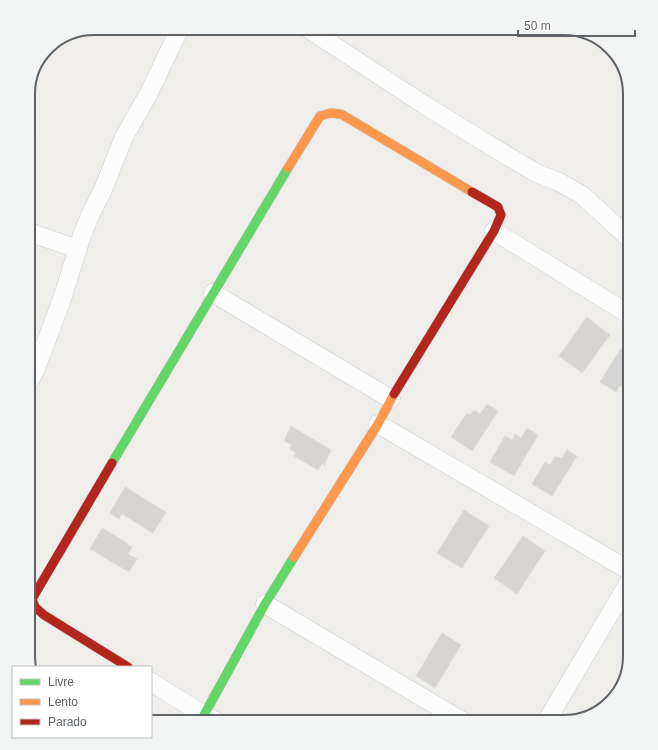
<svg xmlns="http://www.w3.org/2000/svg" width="658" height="750" font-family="Helvetica,sans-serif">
	<rect width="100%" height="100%" fill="#efeeea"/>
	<g fill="#d6d5d3" stroke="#deddd9">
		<polygon points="587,317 610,335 582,373 559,356"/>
		<polygon points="625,342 630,345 630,382 628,381 624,388 620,385 616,392 600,382"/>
		<polygon points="487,404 498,411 472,451 451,437 467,413 470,415 474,410 480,414"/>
		<polygon points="291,426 331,450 324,465 322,463 318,470 294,456 296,453 289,449 292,445 284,441"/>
		<polygon points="527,428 538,435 514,476 490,462 505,436 512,440 515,434 521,438"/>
		<polygon points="567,450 577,456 552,496 532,484 545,462 550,465 555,457 562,458"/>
		<polygon points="125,487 166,512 153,533 122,514 119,519 110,513"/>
		<polygon points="464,510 489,526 462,568 437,553"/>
		<polygon points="102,528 127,543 126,544 132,547 128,554 137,559 129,572 90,549"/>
		<polygon points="523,536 545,551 517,594 494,578"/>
		<polygon points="442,633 461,645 435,688 416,676"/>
	</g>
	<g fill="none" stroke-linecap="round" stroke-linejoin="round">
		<defs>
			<g id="street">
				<polyline points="307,28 423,104 486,143 536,173 559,182 582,195 630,239"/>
				<polyline points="28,230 34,234 78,249"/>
				<polyline points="494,231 630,315"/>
				<polyline points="213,293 391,399"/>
				<polyline points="28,383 35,371 61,302 82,235 91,213 102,192 124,137 149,93 180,28"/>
				<polyline points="378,424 630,571"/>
				<polyline points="265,604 464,722"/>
				<polyline points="151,682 204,715 218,722"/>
				<polyline points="546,722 630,580"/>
			</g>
			<g id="fast">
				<polyline points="112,463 288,168"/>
				<polyline points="204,715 265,604 294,557"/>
			</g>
			<g id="slow">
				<polyline points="288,168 320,116 331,113 341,114 472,192"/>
				<polyline points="294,557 378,424 394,394"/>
			</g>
			<g id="jam">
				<polyline points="394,394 494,231 501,215 498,207 472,192"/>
				<polyline points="112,463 32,599 35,607 44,615 128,667"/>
			</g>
		</defs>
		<use href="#street" stroke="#cbcccc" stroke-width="19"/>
		<use href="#fast" stroke="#cacacb" stroke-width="10"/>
		<use href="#slow" stroke="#cacacb" stroke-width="10"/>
		<use href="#jam" stroke="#cacacb" stroke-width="10"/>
		<use href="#street" stroke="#fdfcfc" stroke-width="18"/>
		<use href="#fast" stroke="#63d668" stroke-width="9"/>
		<use href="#slow" stroke="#ff974d" stroke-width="9"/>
		<use href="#jam" stroke="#b3261e" stroke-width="9"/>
	</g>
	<path d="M0 0H658V750H0ZM94 35H564A59 59 0 0 1 623 94V656A59 59 0 0 1 564 715H94A59 59 0 0 1 35 656V94A59 59 0 0 1 94 35Z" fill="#f2f3f3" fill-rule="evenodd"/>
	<path fill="none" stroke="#5f6368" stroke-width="2" d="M94 35H564A59 59 0 0 1 623 94V656A59 59 0 0 1 564 715H94A59 59 0 0 1 35 656V94A59 59 0 0 1 94 35Z"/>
	<rect x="12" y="666" width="140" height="72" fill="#ffffff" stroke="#bfc1c3"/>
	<rect x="20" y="679" width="20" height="6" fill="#63d668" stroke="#bfc1c3"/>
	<text x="48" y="686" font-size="12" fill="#5f6368">Livre</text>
	<rect x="20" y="699" width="20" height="6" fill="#ff974d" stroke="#bfc1c3"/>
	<text x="48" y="706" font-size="12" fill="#5f6368">Lento</text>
	<rect x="20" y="719" width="20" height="6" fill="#b3261e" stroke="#bfc1c3"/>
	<text x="48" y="726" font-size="12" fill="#5f6368">Parado</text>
	<path d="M518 30v6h117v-6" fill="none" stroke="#5f6368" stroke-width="2"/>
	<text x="524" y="30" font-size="12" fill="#5f6368" stroke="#ffffff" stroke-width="3" paint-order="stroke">50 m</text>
</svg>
